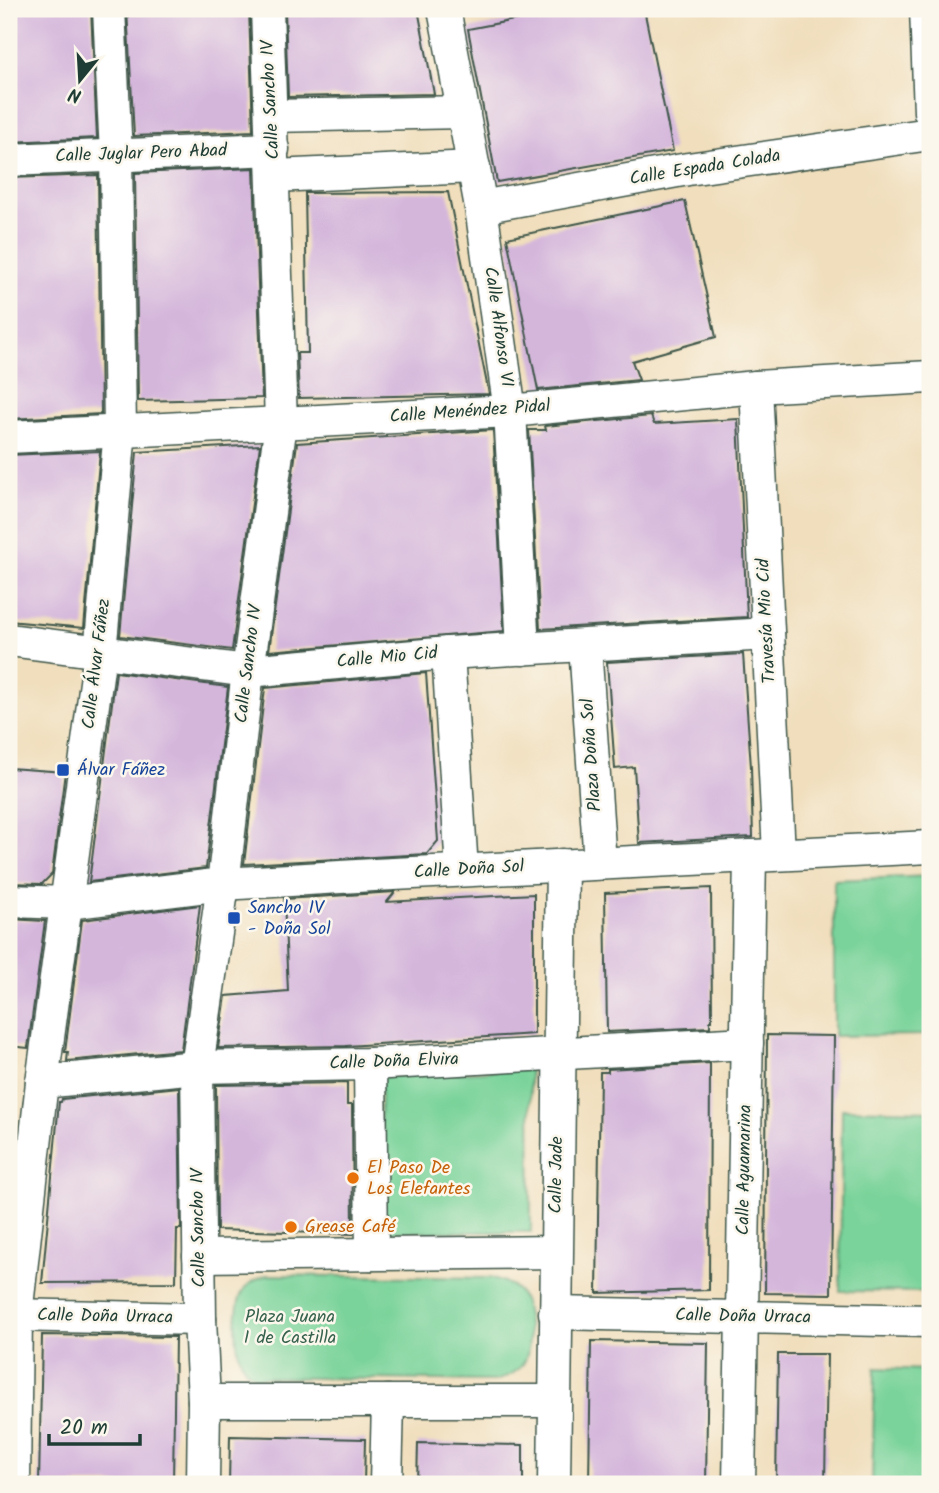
<svg xmlns="http://www.w3.org/2000/svg" width="939" height="1493" font-family="Kalam,sans-serif">
	<rect width="100%" height="100%" fill="#fbf7ec"/>
	<filter id="ink" filterUnits="userSpaceOnUse"><feTurbulence type="fractalNoise" baseFrequency=".0143" numOctaves="2"/><feDisplacementMap in="SourceGraphic" scale="14" xChannelSelector="R" yChannelSelector="G"/><feConvolveMatrix kernelMatrix="1 2 1 2 8 2 1 2 1" color-interpolation-filters="sRGB"/></filter>
	<filter id="wash" filterUnits="userSpaceOnUse"><feTurbulence type="fractalNoise" baseFrequency=".00686" numOctaves="4" result="noise"/><feDisplacementMap in="SourceGraphic" scale="28" xChannelSelector="R" yChannelSelector="G"/><feGaussianBlur stdDeviation="1.57" result="paint"/><feColorMatrix in="noise" values="0 0 0 0 0 0 0 0 0 0 0 0 0 0 0 0 0 1.4 0 .05"/><feComposite in="paint" operator="in"/></filter>
	<g filter="url(#wash)">
		<rect width="100%" height="100%" fill="#f0debc"/>
		<g fill="#79d39a" stroke="#4c8867" stroke-width="2">
			<polygon points="930,876 930,1035 834,1036 834,880"/>
			<polygon points="530,1069 531,1232 379,1232 381,1077"/>
			<polygon points="842,1109 930,1111 930,1292 840,1291"/>
			<path d="M267,1275L493,1278C502,1281 510,1283 517,1290C529,1303 533,1350 523,1364C516,1374 506,1378 495,1381L256,1377C253,1375 249,1374 247,1371C233,1358 233,1304 244,1290C249,1282 258,1278 267,1275Z"/>
			<polygon points="875,1368 930,1370 930,1484 872,1484"/>
		</g>
		<g id="blocks">
			<g fill="#d4b6db">
				<polygon points="9,9 91,9 97,138 9,142"/>
				<polygon points="127,9 249,9 253,131 134,136"/>
				<polygon points="285,9 418,9 434,94 288,97"/>
				<polygon points="572,9 644,9 673,151 497,182 468,29"/>
				<polygon points="254,168 262,398 138,401 135,173"/>
				<polygon points="98,175 101,414 9,419 9,178"/>
				<polygon points="448,192 489,394 299,398 297,353 308,353 305,193"/>
				<polygon points="685,201 716,337 632,361 639,380 538,390 507,238"/>
				<polygon points="651,416 654,424 738,419 747,617 540,629 529,430 546,430 545,426"/>
				<polygon points="493,430 504,631 269,651 297,443"/>
				<polygon points="260,445 232,650 120,636 137,452"/>
				<polygon points="100,451 84,628 9,621 9,455"/>
				<polygon points="743,654 751,767 753,837 639,843 634,767 615,769 607,662"/>
				<polygon points="116,672 228,687 206,868 89,882"/>
				<polygon points="426,673 438,841 427,854 244,864 265,688"/>
				<polygon points="9,768 65,772 52,874 42,884 9,883"/>
				<polygon points="711,888 712,1021 710,1021 710,1027 607,1032 605,893"/>
				<polygon points="395,892 387,902 534,894 534,1034 346,1046 218,1048 226,996 288,991 284,899"/>
				<polygon points="200,905 181,1050 67,1061 68,1052 65,1052 82,920"/>
				<polygon points="9,919 45,921 28,1048 9,1046"/>
				<polygon points="767,1035 834,1036 831,1294 765,1293"/>
				<polygon points="710,1063 709,1290 597,1293 600,1072 608,1072 608,1069"/>
				<polygon points="347,1083 347,1105 352,1105 353,1234 217,1230 216,1085"/>
				<polygon points="179,1087 181,1229 177,1229 176,1282 42,1283 59,1102 61,1102 62,1099"/>
				<polygon points="42,1335 175,1337 173,1484 39,1484"/>
				<polygon points="591,1341 708,1343 706,1484 589,1484"/>
				<polygon points="778,1354 827,1354 825,1484 776,1484"/>
				<polygon points="230,1436 365,1439 364,1484 229,1484"/>
				<polygon points="418,1443 523,1445 523,1484 417,1484"/>
			</g>
		</g>
	</g>
	<g filter="url(#ink)">
		<use href="#blocks" fill-opacity="0" stroke="#3e5548" stroke-width="2"/>
		<g fill="none" stroke-linecap="round" stroke-linejoin="round">
			<defs>
				<g id="minor">
					<polyline points="444,9 481,207 510,411 523,649"/>
					<polyline points="926,9 930,112"/>
					<polyline points="271,116 464,112"/>
					<polyline points="9,160 273,149"/>
					<polyline points="274,176 474,167"/>
					<polyline points="481,207 688,169 930,134"/>
					<polyline points="756,387 779,854"/>
					<polyline points="9,437 510,411 756,387 930,377"/>
					<polyline points="9,640 248,671 448,653 768,634"/>
					<polyline points="585,646 600,863"/>
					<polyline points="448,653 462,870"/>
					<polyline points="9,901 67,903 223,884 374,875 930,847"/>
					<polyline points="370,1064 372,1254"/>
					<polyline points="42,1082 197,1067 370,1064 747,1043"/>
					<polyline points="199,1256 556,1252"/>
					<polyline points="555,1313 930,1321"/>
					<polyline points="9,1315 200,1319"/>
					<polyline points="204,1401 554,1401"/>
					<polyline points="14,1484 16,1315 42,1082 100,653 120,430 116,155 109,9"/>
					<polyline points="203,1484 204,1401 200,1319 197,1067 223,884 248,671 281,423 267,9"/>
					<polyline points="386,1484 388,1401"/>
					<polyline points="554,1484 562,865"/>
					<polyline points="739,1484 750,856"/>
				</g>
			</defs>
			<use href="#minor" stroke="#3e5548" stroke-width="35"/>
			<use href="#minor" stroke="#fff" stroke-width="32"/>
		</g>
	</g>
	<g fill="#1a4fb4" stroke="#fbf7ec" stroke-width="2.5">
		<rect x="56" y="763" width="14" height="14" rx="3.5"/>
		<rect x="227" y="911" width="14" height="14" rx="3.5"/>
	</g>
	<g fill="#e8710a" stroke="#fbf7ec" stroke-width="2.5">
		<circle cx="353" cy="1178" r="7"/>
		<circle cx="291" cy="1227" r="7"/>
	</g>
	<g text-anchor="middle" dominant-baseline="central" stroke-width="5" stroke-linejoin="round" paint-order="stroke">
		<g font-size="18" fill="#1f3d34" stroke="#fbf7ec">
			<text transform="translate(271 100) rotate(-93)">Calle Sancho IV</text>
			<text transform="translate(141 154) rotate(-2)">Calle Juglar Pero Abad</text>
			<text transform="translate(705 168) rotate(-9)">Calle Espada Colada</text>
			<text transform="translate(498 327) rotate(82)">Calle Alfonso VI</text>
			<text transform="translate(470 412) rotate(-4)">Calle Menéndez Pidal</text>
			<text transform="translate(767 621) rotate(-93)">Travesía Mio Cid</text>
			<text transform="translate(387 658) rotate(-5)">Calle Mio Cid</text>
			<text transform="translate(97 664) rotate(-83)">Calle Álvar Fáñez</text>
			<text transform="translate(249 664) rotate(-83)">Calle Sancho IV</text>
			<text transform="translate(592 755) rotate(-94)">Plaza Doña Sol</text>
			<text transform="translate(469 870) rotate(-3)">Calle Doña Sol</text>
			<text transform="translate(394 1062) rotate(-2)">Calle Doña Elvira</text>
			<text transform="translate(745 1170) rotate(-89)">Calle Aguamarina</text>
			<text transform="translate(557 1175) rotate(-89)">Calle Jade</text>
			<text transform="translate(199 1228) rotate(-91)">Calle Sancho IV</text>
			<text transform="translate(105 1317) rotate(1)">Calle Doña Urraca</text>
			<text transform="translate(743 1317) rotate(1)">Calle Doña Urraca</text>
		</g>
		<g font-size="18" fill="#164399" stroke="#fbf7ec" text-anchor="start">
			<text x="77" y="770">Álvar Fáñez</text>
			<text x="248" y="908">Sancho IV<tspan x="248" dy="21">- Doña Sol</tspan></text>
		</g>
		<g font-size="18" fill="#c56008" stroke="#fbf7ec" text-anchor="start">
			<text x="367" y="1168">El Paso De<tspan x="367" dy="21">Los Elefantes</tspan></text>
			<text x="305" y="1227">Grease Café</text>
		</g>
		<g font-size="18" fill="#36624e" stroke="#fbf7ec">
			<text x="290" y="1317">Plaza Juana<tspan x="290" dy="21">I de Castilla</tspan></text>
		</g>
	</g>
	<rect width="939" height="1493" fill="none" stroke="#fbf7ec" stroke-width="35"/>
	<g transform="translate(80 80) rotate(198)" stroke="#fbf7ec" stroke-width="5" paint-order="stroke">
	<path d="M0-5L12 26L0 18L-12 26Z" fill="#1f3d34"/>
	<text y="-10" font-size="19" font-weight="bold" text-anchor="middle" fill="#1f3d34">N</text>
	</g>
	<path d="M49 1434v10h91v-10" fill="none" stroke="#1f3d34" stroke-width="3.5"/>
	<text x="60" y="1434" font-size="21" fill="#1f3d34" stroke="#fbf7ec" stroke-width="5" paint-order="stroke">20 m</text>
</svg>
